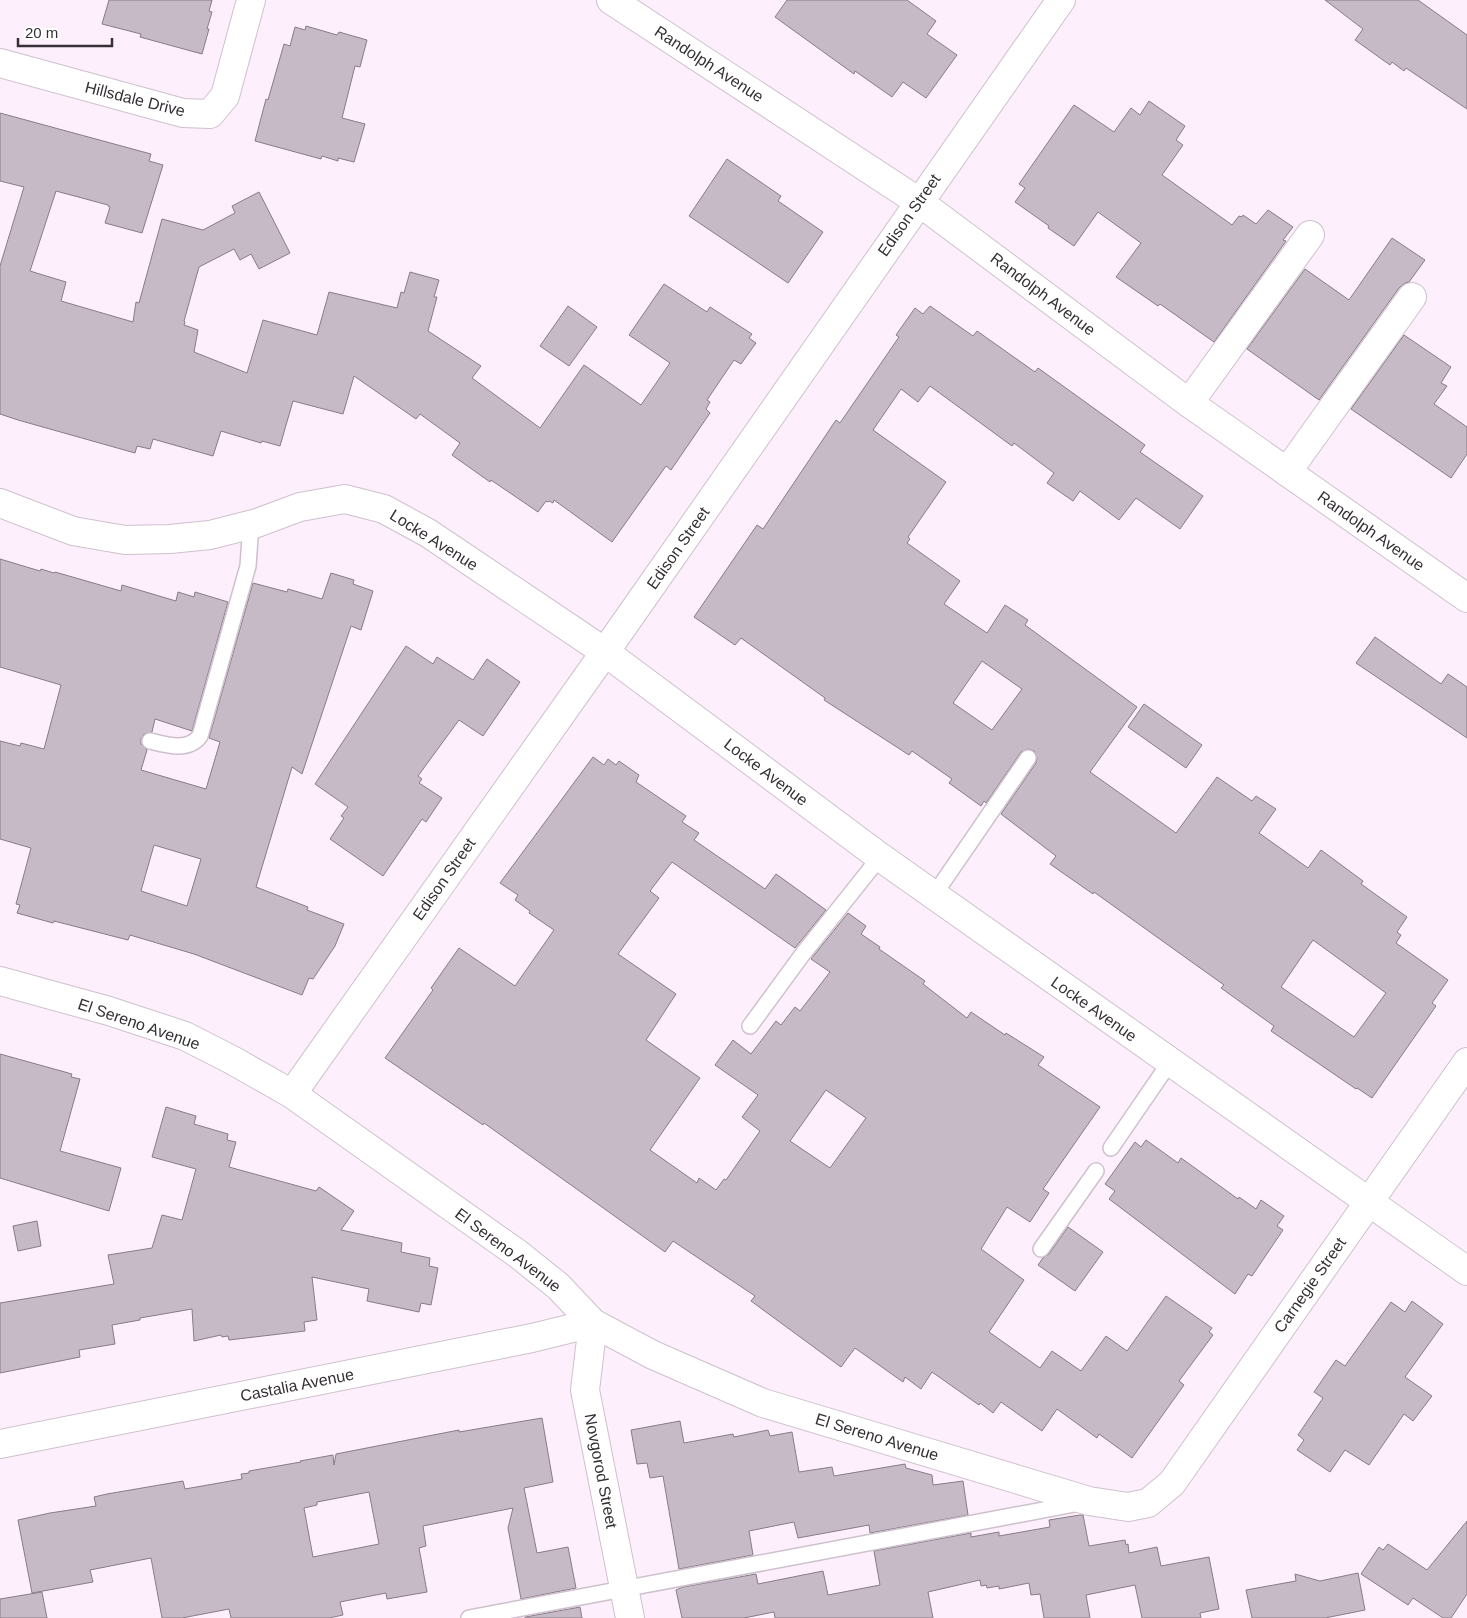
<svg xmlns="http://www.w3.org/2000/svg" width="1467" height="1618" font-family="Helvetica,sans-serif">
	<rect width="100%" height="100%" fill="#fdeffc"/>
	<g fill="#c7bac7" stroke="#887c88" fill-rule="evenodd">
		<polygon points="109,0 212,0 209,11 212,12 207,29 209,29 202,54 140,37 141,34 102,24"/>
		<polygon points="787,0 907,0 936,21 927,34 957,55 926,98 903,82 892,97 855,71 854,74 775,17"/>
		<polygon points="1325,0 1418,0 1467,35 1467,109 1406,68 1404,71 1392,62 1390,65 1355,40 1363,29"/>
		<polygon points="306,26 337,35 339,32 367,40 360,67 355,66 342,118 365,124 354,162 338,158 338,161 322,156 321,159 255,141 266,99 268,100 284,44 290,46 295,27 305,30"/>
		<polygon points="1149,101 1185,126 1176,140 1183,145 1162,175 1232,225 1239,216 1242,217 1243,215 1256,224 1268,210 1293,227 1283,240 1286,241 1214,342 1160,304 1158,306 1116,277 1141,243 1098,212 1074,246 1048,228 1049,226 1015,202 1025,188 1019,184 1074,105 1114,132 1131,108 1140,115"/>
		<polygon points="0,113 151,154 149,161 163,165 142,233 105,223 110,207 108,206 108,205 56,191 30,271 66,282 61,301 133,322 136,302 139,303 162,219 203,230 235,213 232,206 259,192 290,253 259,269 251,254 240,260 234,249 199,267 184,321 185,322 184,325 198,330 194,352 247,373 263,320 317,335 329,292 397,308 401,292 404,293 410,272 439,280 434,297 437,297 428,331 481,366 472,378 540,428 584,365 641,405 670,363 629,335 664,284 707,312 710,307 752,334 749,338 756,343 741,364 734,360 707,400 710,402 706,409 710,413 671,470 666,466 612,542 554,500 553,503 549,501 548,502 546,501 538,512 491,480 490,482 452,455 460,443 420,414 416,419 354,376 343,414 293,401 280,446 262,441 261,443 221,431 213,456 153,439 150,449 137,446 135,453 18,420 0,414 0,266 24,187 0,181"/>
		<polygon points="727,159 781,196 778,201 823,232 788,283 689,216"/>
		<polygon points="1392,238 1425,260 1409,282 1405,283 1399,288 1319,400 1247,349 1305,269 1349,300"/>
		<polygon points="568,306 597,327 569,366 540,346"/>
		<path d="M930,306L973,336L977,331L1035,372L1038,368L1145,445L1140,452L1203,496L1180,529L1136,498L1119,520L1080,491L1073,501L1047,483L1054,473L1014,443L1012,446L930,386L918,402L901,389L873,430L946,482L908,537L910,539L907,543L960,581L944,604L987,633L1005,605L1028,620L1025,625L1137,707L1090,772L1176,833L1217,777L1252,801L1256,796L1276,809L1259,833L1308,868L1321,850L1363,881L1361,884L1407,917L1397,932L1401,935L1396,943L1448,980L1432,1003L1436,1006L1372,1098L1357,1088L1356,1089L1271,1031L1274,1026L1221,988L1224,985L1094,892L1093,894L1050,864L1056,856L1001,814L1036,763L1037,758L1034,751L1028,749L1021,752L986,803L984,801L981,806L949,783L952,779L912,751L909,755L824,700L825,698L741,638L735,645L694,617L757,525L763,529L836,420L840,423L899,337L896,335L915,308L923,314ZM982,661L1022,689L992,730L953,703ZM1313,940L1386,993L1354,1037L1281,987Z"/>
		<polygon points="1404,335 1451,367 1441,383 1447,386 1434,404 1467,427 1467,454 1451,478 1351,409"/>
		<path d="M0,559L40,571L41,569L54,573L55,572L121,591L122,585L176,601L178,592L194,597L195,592L228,602L192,731L155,719L152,732L144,734L141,739V744L147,750L141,770L206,789L220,742L209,738L253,583L287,592L288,589L322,599L331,573L354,580L353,584L373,591L361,630L351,626L302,774L292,767L256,887L308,907L307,910L344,924L335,946L313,979L309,978L302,995L194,954L130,935L128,940L54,921L53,923L17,913L20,905L16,904L31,848L0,839V741L20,746L21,743L44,749L61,685L0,667ZM154,845L201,859L187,906L141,891Z"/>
		<polygon points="1375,637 1441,684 1448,674 1467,687 1467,738 1356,663"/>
		<polygon points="406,646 433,664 437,657 473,680 487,659 520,682 483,736 459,720 418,776 422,779 419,783 442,798 426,822 422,819 383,876 330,839 344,818 341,816 348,807 315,784"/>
		<polygon points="1144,704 1202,745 1186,768 1128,727"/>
		<path d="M593,757L604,765L608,759L616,765L619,761L639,775L636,782L686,816L682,822L699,833L694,840L765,889L776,874L826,910L795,948L672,862L650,891L659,898L618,954L676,994L646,1040L700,1078L650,1150L697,1183L699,1178L716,1190L724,1179L726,1180L760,1131L742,1117L758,1095L715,1065L733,1040L751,1054L776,1021L781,1025L795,1007L800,1011L830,972L811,959L848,913L866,926L861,934L880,947L879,949L925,981L923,984L967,1018L971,1012L1005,1035L1006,1033L1044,1057L1038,1065L1100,1107L1043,1189L1049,1193L1030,1222L1007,1207L981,1249L1024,1280L989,1332L1040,1368L1052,1351L1081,1371L1106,1336L1127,1351L1166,1296L1212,1328L1209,1332L1213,1335L1179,1381L1184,1385L1132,1458L1099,1434L1097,1438L1057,1409L1042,1431L1001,1402L993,1413L980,1403L979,1405L932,1372L921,1389L905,1377L903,1382L855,1348L841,1367L751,1301L755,1296L673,1241L665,1252L484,1123L483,1125L385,1058L433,990L431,988L459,948L515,986L554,930L529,913L530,911L515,900L518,895L500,883ZM826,1090L866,1118L830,1168L790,1141Z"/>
		<polygon points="0,1054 72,1074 71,1077 80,1079 60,1151 121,1168 109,1211 0,1178"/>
		<polygon points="166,1107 196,1116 194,1124 228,1134 227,1140 236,1142 229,1167 316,1191 319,1187 354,1211 341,1230 402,1243 401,1252 430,1258 429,1266 438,1268 431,1305 421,1303 419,1312 367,1301 369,1289 312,1277 317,1320 304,1322 305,1331 229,1340 228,1336 222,1337 221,1335 194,1341 192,1309 140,1318 140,1320 112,1325 115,1344 79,1350 80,1357 0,1373 0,1303 114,1284 108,1255 152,1248 162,1215 182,1220 196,1169 152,1157"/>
		<polygon points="1146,1140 1178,1163 1181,1158 1238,1199 1239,1197 1256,1209 1261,1200 1284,1216 1277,1226 1283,1230 1252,1276 1248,1274 1235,1294 1109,1199 1115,1191 1105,1184 1135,1142 1141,1147"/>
		<polygon points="37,1221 41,1246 18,1251 13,1226"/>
		<polygon points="1068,1227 1103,1252 1075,1291 1038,1265 1043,1258 1049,1254"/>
		<polygon points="1412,1301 1443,1324 1405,1377 1432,1396 1413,1421 1404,1414 1369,1465 1345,1450 1330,1472 1297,1450 1304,1440 1298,1435 1323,1398 1314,1392 1336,1360 1345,1366 1391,1302 1405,1312"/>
		<path d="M542,1418L553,1482L524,1488L537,1553L568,1547L576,1588L521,1599L508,1528L513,1508L423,1526L426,1546L419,1548L427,1592L387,1599L386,1593L340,1602L343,1615L329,1618H231L229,1609L182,1618H162L151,1558L90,1570L93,1582L32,1593L18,1520L50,1513L96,1506L94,1497L107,1494L183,1481L185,1489L242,1479L241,1474L249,1473V1471L301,1462L300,1461L333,1455L334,1465L336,1454L459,1430V1432ZM369,1492L379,1544L313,1557L304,1508L317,1505V1502Z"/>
		<polygon points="680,1421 684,1443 733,1434 734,1437 768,1430 770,1436 792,1432 799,1472 832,1467 834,1476 905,1464 906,1468 932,1475 933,1485 963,1481 968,1515 870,1533 869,1525 798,1538 794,1522 749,1531 753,1555 679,1569 663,1476 650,1478 647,1463 637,1464 631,1430"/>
		<polygon points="1080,1515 1083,1515 1089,1546 1125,1540 1126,1545 1128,1544 1129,1553 1157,1547 1161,1566 1209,1557 1219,1609 1200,1613 1201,1618 1142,1618 1135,1585 1086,1595 1090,1618 1044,1618 1040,1594 1031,1595 1029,1583 999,1589 999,1586 987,1588 986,1585 981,1586 980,1580 928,1592 933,1618 775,1618 774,1612 744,1618 682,1618 676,1590 683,1587 756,1574 758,1584 823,1571 828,1595 880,1585 874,1551 971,1533 971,1537 999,1532 999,1536 1050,1527 1049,1520"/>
		<polygon points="1467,1521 1467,1594 1451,1618 1443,1618 1413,1598 1408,1605 1361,1574 1379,1547 1383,1550 1388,1544 1427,1570"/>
		<polygon points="1358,1573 1365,1610 1325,1618 1252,1618 1246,1590 1296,1581 1295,1574 1320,1581"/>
		<polygon points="42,1592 47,1618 0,1618 0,1599"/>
		<polygon points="580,1607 582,1618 525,1618 525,1617"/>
	</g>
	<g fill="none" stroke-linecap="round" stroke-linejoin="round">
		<defs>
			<g id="lane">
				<path d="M150,741C166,745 188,752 200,736L248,566L251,524"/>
				<polyline points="934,895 1028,758"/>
				<polyline points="750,1026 802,955 880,857"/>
				<polyline points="1111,1148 1170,1062"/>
				<polyline points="1041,1249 1096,1171"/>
				<polyline points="469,1618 1080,1503"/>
			</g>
			<g id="street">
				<polyline points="611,0 919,202 1189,403 1467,598"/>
				<polyline points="0,63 183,113 210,114 225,96 251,0"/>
				<polyline points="1189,403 1310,235"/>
				<polyline points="1287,472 1412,297"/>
				<polyline points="0,503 73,531 125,540 170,539 210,535 257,523 300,507 345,499 384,509 428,533 605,652 880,857 1467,1271"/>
				<polyline points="0,981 109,1011 185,1036 232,1060 292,1094 518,1254 558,1286 593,1323 653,1355 763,1403 1089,1501 1128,1507 1148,1503 1172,1483 1467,1062"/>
				<polyline points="292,1094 605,652 1061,0"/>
				<polyline points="593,1323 585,1390 630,1618"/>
				<polyline points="0,1444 532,1338 593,1323"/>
			</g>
		</defs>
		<use href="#lane" stroke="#cec1ce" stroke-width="18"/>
		<use href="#street" stroke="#cec1ce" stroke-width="30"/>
		<use href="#lane" stroke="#fff" stroke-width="15"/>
		<use href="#street" stroke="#fff" stroke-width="28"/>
	</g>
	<g text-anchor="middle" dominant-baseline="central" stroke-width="5" stroke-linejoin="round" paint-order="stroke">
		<g font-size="16" fill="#353035" stroke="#fff">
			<text transform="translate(709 64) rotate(33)">Randolph Avenue</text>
			<text transform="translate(135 99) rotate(14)">Hillsdale Drive</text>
			<text transform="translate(909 215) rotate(-55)">Edison Street</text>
			<text transform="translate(1043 294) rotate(37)">Randolph Avenue</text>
			<text transform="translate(1371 531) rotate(35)">Randolph Avenue</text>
			<text transform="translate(434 540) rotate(32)">Locke Avenue</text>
			<text transform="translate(678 548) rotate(-55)">Edison Street</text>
			<text transform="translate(766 772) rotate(37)">Locke Avenue</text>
			<text transform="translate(444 879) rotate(-55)">Edison Street</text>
			<text transform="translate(1094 1009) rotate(35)">Locke Avenue</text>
			<text transform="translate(139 1024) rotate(19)">El Sereno Avenue</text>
			<text transform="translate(508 1250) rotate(37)">El Sereno Avenue</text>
			<text transform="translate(1310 1285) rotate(-55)">Carnegie Street</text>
			<text transform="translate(297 1385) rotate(-11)">Castalia Avenue</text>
			<text transform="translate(877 1437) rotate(17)">El Sereno Avenue</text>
			<text transform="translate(601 1471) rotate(79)">Novgorod Street</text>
		</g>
	</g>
	<path d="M18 38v8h94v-8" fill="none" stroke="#353035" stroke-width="2.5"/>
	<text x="25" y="38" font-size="15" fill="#353035" stroke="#ffffff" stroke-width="4" paint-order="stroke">20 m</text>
</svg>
